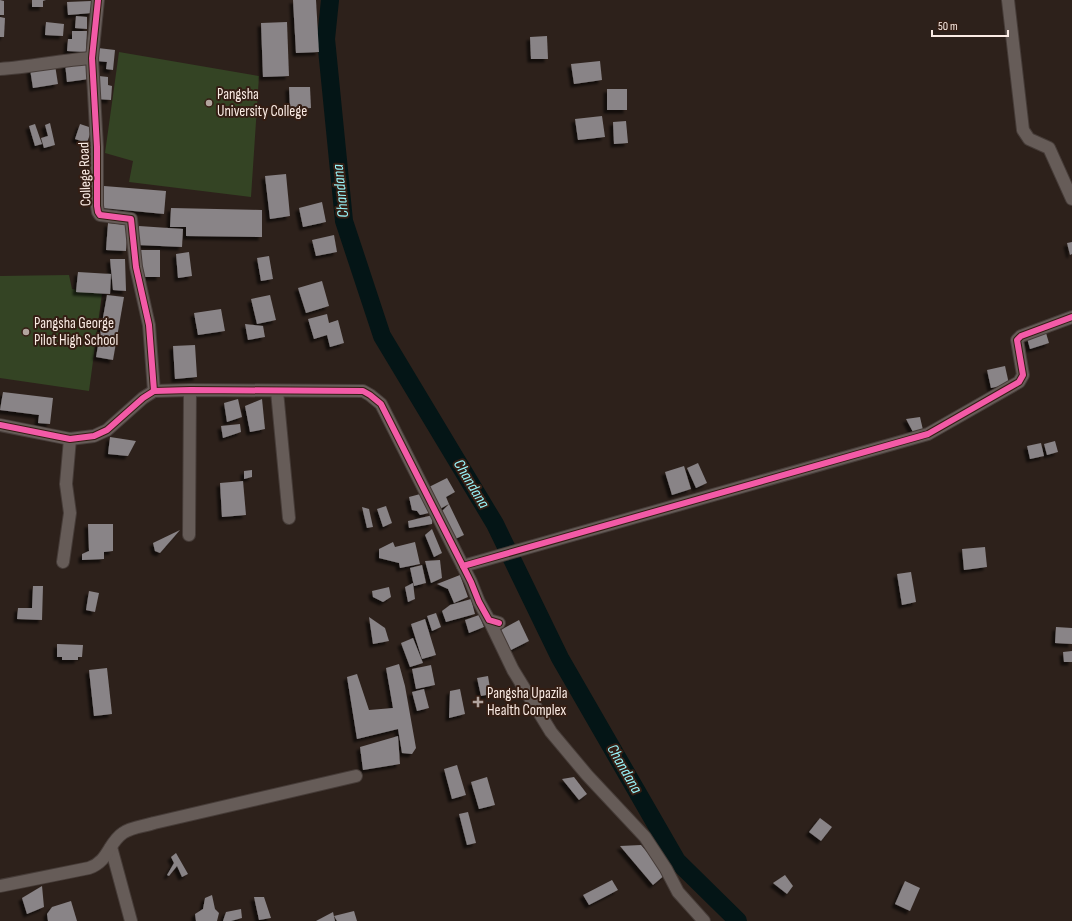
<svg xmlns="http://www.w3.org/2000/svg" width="1072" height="921" font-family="'Sofia Sans Condensed',sans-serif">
	<defs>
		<filter id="shadow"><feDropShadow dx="-3.5" dy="3.5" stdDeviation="1" flood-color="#0009"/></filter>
	</defs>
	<rect width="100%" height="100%" fill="#2d211b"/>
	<g fill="#344424">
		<polygon points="119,52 259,76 251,197 129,182 133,161 105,153"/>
		<polygon points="69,275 72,289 102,294 89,391 0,378 0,276"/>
	</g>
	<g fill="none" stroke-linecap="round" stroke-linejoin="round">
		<polyline stroke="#041516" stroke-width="18" points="330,0 326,39 344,221 382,336 495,524 560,658 677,861 738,921"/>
	</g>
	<g fill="#898487" filter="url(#shadow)">
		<polygon points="0,0 4,1 4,15 0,15"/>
		<polygon points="32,0 46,0 43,1 43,7 32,7"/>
		<polygon points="293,0 316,0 319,52 296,53"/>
		<polygon points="91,1 92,13 68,15 67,2"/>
		<polygon points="76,16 87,17 87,29 75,28"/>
		<polygon points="0,17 5,18 4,37 0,37"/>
		<polygon points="46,22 64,24 63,36 45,35"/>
		<polygon points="287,22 289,76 263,77 261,23"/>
		<polygon points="72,31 87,31 86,52 67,51 68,39 72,39"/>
		<polygon points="547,36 548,59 531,59 530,37"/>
		<polygon points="98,48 115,50 113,70 106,69 107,62 97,61"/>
		<polygon points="86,60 89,79 67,82 65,63"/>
		<polygon points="600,61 602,80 574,84 571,64"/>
		<polygon points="55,65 58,84 33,88 30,69"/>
		<polygon points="99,76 108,77 108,85 112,86 111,100 97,99"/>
		<polygon points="289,87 310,87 311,108 290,109"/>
		<rect x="607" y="89" width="20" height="21"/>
		<polygon points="602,116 605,137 578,140 575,119"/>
		<polygon points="626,121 628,143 614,144 613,122"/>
		<polygon points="50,123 55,145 44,148 41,138 48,136 45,125"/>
		<polygon points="35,124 42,144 35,146 29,126"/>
		<polygon points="80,124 92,128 87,143 75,139"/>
		<polygon points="286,174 290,216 270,219 265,176"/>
		<polygon points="104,186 166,191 164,214 103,208"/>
		<polygon points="322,202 326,222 303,227 299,208"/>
		<polygon points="171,208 262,210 262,237 186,236 186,227 170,227"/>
		<polygon points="108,223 128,225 126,251 106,250"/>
		<polygon points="139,226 183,229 182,247 138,245"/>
		<polygon points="334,235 337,252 316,256 312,240"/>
		<polygon points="1072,242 1072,254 1070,255 1067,243"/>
		<rect x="140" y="250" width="20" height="27"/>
		<polygon points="189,252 192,276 178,278 176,254"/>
		<polygon points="269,256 273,279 261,281 257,258"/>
		<polygon points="110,259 125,259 126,291 113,290"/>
		<polygon points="78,272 111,274 110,294 76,292"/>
		<polygon points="322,281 329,306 306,313 298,288"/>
		<polygon points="107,295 124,297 113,360 96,357"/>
		<polygon points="270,295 276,320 257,324 251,299"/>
		<polygon points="221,309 225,331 198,335 194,313"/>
		<polygon points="327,314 329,323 338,320 344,343 330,347 327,335 314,339 308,319"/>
		<polygon points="245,324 263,326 265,337 248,340"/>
		<polygon points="1046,333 1049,343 1030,349 1027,338"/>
		<polygon points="195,345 197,377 175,379 173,346"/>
		<polygon points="1005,366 1009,384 991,388 987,370"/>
		<polygon points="3,392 53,398 50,424 38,423 39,415 0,410"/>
		<polygon points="238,399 242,417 227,422 224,403"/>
		<polygon points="262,399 265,429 250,432 245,406"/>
		<polygon points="920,417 923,430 913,432 906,419"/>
		<polygon points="240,424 241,432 223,438 221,426"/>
		<polygon points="110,437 136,441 128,456 108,454"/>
		<polygon points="1055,441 1058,452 1047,455 1044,444"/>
		<polygon points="1041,443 1044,456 1030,459 1027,446"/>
		<polygon points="698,463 707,483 696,488 687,468"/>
		<polygon points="684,466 691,489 672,495 665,472"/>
		<polygon points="252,470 252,477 244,479 244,471"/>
		<polygon points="447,478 455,492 446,497 449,504 464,535 453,540 440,513 449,504 438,510 429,487"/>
		<polygon points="243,481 246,515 222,517 220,483"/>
		<polygon points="424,493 429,513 420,515 417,511 412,510 409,497"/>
		<polygon points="386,506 392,523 383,527 377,509"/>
		<polygon points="362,507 369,509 373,527 367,528"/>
		<polygon points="433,515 432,524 409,528 408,521"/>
		<polygon points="88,524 113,524 113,551 104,552 104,559 82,560 82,554 89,551"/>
		<polygon points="432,529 442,553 434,557 425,535"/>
		<polygon points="180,530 160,553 155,551 153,543"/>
		<polygon points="393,542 395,547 415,542 420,564 400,568 399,563 379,558 379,549"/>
		<polygon points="985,547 987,567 964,570 962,549"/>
		<polygon points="440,560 442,578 431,583 425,561"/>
		<polygon points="422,565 426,583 414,586 410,568"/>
		<polygon points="911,572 916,602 902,605 897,574"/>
		<polygon points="460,575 468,597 454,603 448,589 437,584"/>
		<polygon points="413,583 415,599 408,602 405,587"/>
		<polygon points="33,586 43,586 42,620 17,619 18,608 32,608"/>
		<polygon points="389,587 391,597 383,602 373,597 372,591"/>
		<polygon points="89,591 99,593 95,612 86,610"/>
		<polygon points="471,599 475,614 446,622 442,611 450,605"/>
		<polygon points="436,613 441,627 432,631 427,616"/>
		<polygon points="479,615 484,627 469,633 465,620"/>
		<polygon points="369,617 385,628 389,641 373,644"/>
		<polygon points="425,619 436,655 422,659 411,624"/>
		<polygon points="519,620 529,641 507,652 497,632"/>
		<polygon points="1056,627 1072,628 1072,644 1055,643"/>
		<polygon points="413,638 423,663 410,667 401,643"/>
		<polygon points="57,644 83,645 82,657 78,657 78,660 62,660 62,657 57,657"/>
		<polygon points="1072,651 1072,662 1064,662 1063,652"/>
		<polygon points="399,664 405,686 416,748 412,754 402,753 398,729 357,739 347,677 357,674 369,710 393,708 386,668"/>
		<polygon points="431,665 435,685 416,689 412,669"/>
		<polygon points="107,668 112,714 94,716 89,670"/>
		<polygon points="488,676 491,694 481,696 477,678"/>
		<polygon points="424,689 429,708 417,711 412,692"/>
		<polygon points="460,689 465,714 449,718 450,691"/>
		<polygon points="398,736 400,764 363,770 360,747"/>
		<polygon points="457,765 466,795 452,799 444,769"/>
		<polygon points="487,777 495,805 479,809 471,782"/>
		<polygon points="574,777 587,794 579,800 562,779"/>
		<polygon points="468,812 476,843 467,845 459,814"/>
		<polygon points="820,818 832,827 821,841 809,832"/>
		<polygon points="641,845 666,874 653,885 620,846"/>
		<polygon points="176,853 188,874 182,877 177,866 169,876 167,875 174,863 171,857"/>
		<polygon points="785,875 793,886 787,894 773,883"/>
		<polygon points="612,880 618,890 589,905 583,895"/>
		<polygon points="905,881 920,888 910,911 895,904"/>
		<polygon points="42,886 44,907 27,914 22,898"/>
		<polygon points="212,895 215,909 219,913 217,921 196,921 195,914 203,909 205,898"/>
		<polygon points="254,897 264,897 271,918 259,920"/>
		<polygon points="71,901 77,921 48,921 47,914 52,907"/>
		<polygon points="241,909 242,918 231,921 223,921 226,912"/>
		<polygon points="354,911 357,921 337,921 334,916"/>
		<polygon points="333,912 335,921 316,921"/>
	</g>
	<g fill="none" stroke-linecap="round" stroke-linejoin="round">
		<defs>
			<g id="street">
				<polyline points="98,0 92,58 97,147 97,206 98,212 100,215 131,219 136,267 149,325 154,391"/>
				<polyline points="1008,0 1023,130 1029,139 1049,148 1072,199"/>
				<path d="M0,69C31,67 61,60 92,58"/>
				<polyline points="277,391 289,518"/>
				<polyline points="0,425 70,439 94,436 107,430 143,398 154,391 190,390 363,391 370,395 381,404 471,582 479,602 489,620 499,623"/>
				<polyline points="189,535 190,390"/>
				<polyline points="63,562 70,513 66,484 70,439"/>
				<polyline points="463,566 928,434 1019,382 1023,375 1017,340 1021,336 1072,317"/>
				<polyline points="489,620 513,670 551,732 587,775 645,837 666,869 678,892 704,921"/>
				<polyline points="111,847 131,921"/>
				<path d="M0,886L89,868C109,861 108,843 123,833C131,827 145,826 154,823L356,776"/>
			</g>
		</defs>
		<use href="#street" stroke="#463c38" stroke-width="14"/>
		<use href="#street" stroke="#665c58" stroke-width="12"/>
		<defs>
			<g id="cycleway">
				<polyline points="98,0 92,58 97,147 97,206 98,212 100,215 131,219 136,267 149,325 154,391"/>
				<polyline points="0,425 70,439 94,436 107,430 143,398 154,391 190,390 363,391 370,395 381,404 471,582 479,602 489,620 499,623"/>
				<polyline points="463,566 928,434 1019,382 1023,375 1017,340 1021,336 1072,317"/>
			</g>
		</defs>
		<use href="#cycleway" stroke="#341e14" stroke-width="8"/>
		<use href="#cycleway" stroke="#f35aa7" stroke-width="6"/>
	</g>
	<g fill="#b2a49e" stroke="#341e14" stroke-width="1.5">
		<circle cx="209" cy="103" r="4"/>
		<circle cx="26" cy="332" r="4"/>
		<path d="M476 696h4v4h4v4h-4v4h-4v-4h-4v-4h4z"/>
	</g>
	<g text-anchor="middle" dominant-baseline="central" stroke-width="4" stroke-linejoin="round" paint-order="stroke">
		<g font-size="15" fill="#faebe4" stroke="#341e14" text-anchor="start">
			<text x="217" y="94">Pangsha<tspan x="217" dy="17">University College</tspan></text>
			<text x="34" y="323">Pangsha George<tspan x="34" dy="17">Pilot High School</tspan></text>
			<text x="487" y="693">Pangsha Upazila<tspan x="487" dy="17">Health Complex</tspan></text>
		</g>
		<g font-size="15" fill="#faebe4" stroke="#341e14">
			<text transform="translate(85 174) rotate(-92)">College Road</text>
		</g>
		<g font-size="16" font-style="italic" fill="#99f5fa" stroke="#341e14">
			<text transform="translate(341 191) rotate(-96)">Chandana</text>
			<text transform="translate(471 484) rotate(59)">Chandana</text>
			<text transform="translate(624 769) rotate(60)">Chandana</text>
		</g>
	</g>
	<path d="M932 30v6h76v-6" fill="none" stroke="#faebe4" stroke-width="2"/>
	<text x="938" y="30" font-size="12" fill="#faebe4" stroke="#341e14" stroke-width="3" paint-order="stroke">50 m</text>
</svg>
